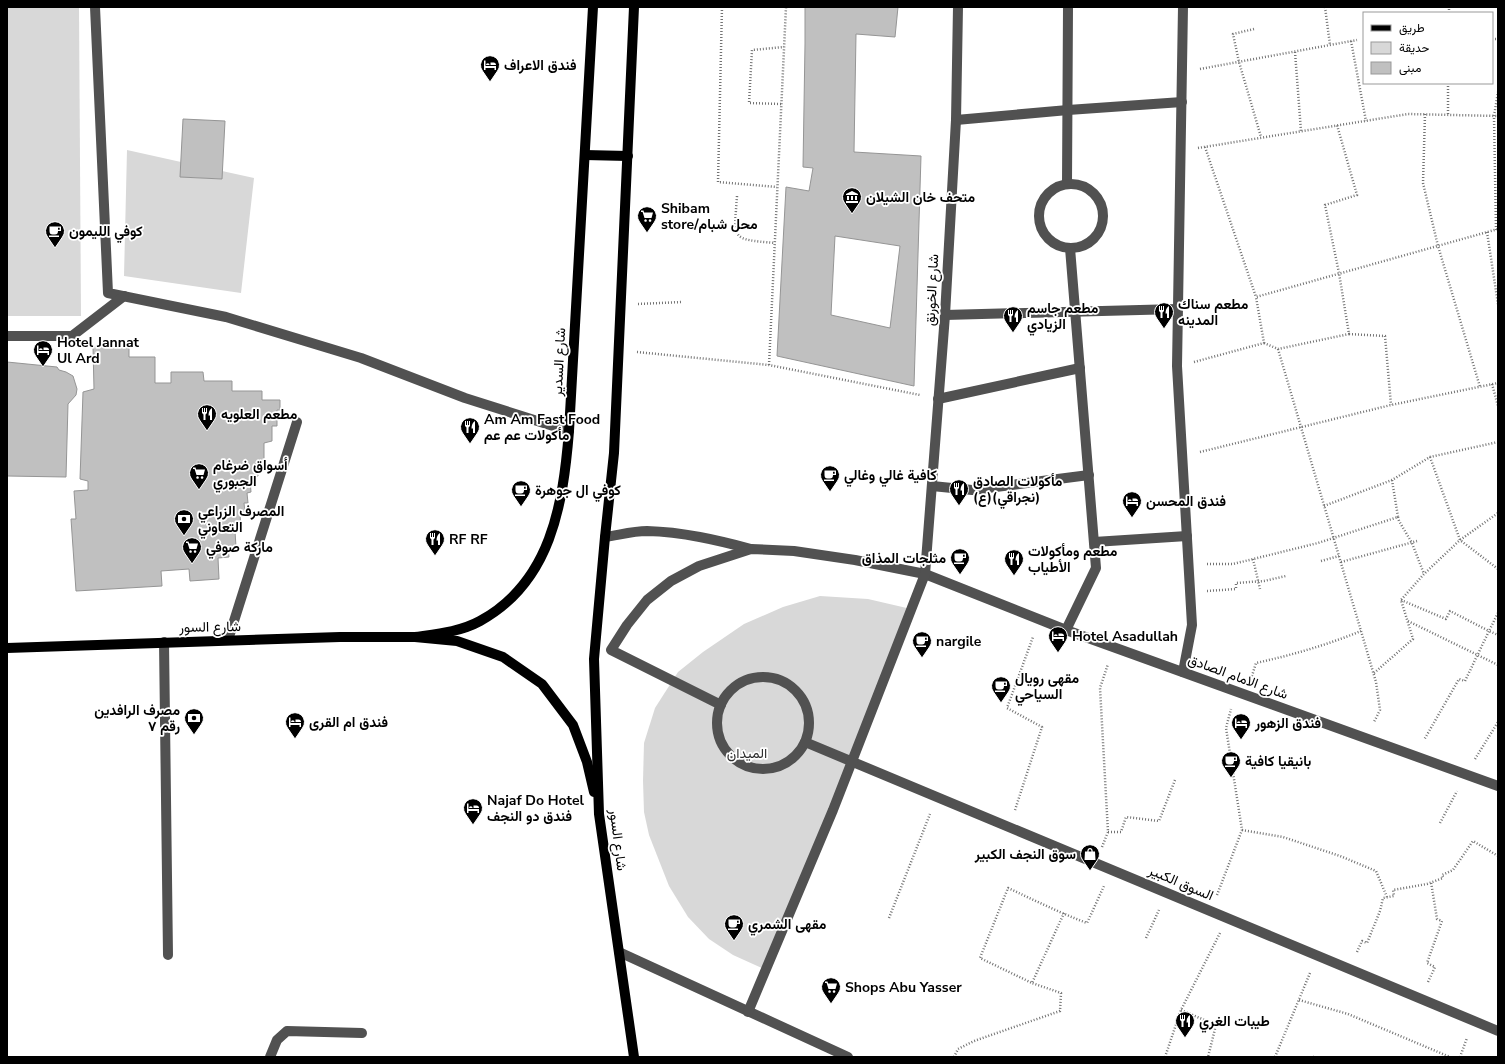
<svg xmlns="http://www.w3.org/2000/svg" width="1505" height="1064" font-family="'Nunito Sans',Vazirmatn,sans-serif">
	<rect width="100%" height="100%" fill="#fff"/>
	<g fill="#d8d8d8">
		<polygon points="7,7 79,7 81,316 7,316"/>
		<polygon points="127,150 181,162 181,177 221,179 222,171 254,178 241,293 124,276"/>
		<polygon points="820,596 868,599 911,609 766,970 733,955 709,939 688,917 669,886 649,835 644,812 643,781 644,743 655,708 678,672 703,652 744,624 783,607"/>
	</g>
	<g fill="#c0c0c0" stroke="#959595" fill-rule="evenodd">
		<path d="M805,7H898L895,37L856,34L854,152L921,156L914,386L777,356L786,187L809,191L813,168L803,167L805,44ZM835,236L900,246L890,328L831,315Z"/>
		<polygon points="183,119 225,121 222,179 180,177"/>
		<polygon points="129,346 129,357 155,357 155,383 171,383 171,372 203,372 204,381 232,381 232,391 262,391 262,400 280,400 280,410 277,410 277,426 272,426 272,441 264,443 264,462 257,464 258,476 250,480 251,492 247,493 248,503 244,503 245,513 240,514 241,530 235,531 236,547 228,548 229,557 218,558 219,579 190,581 189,569 161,571 162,586 76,591 71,519 76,519 74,491 88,490 88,481 80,479 83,392 94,389 93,347"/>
		<polygon points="7,362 57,367 59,370 66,372 73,376 77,389 76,395 68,404 66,477 7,476"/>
	</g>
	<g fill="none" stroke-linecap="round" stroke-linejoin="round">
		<g stroke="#737373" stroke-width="2.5" stroke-dasharray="1 2" stroke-linecap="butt">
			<polyline points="722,7 718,182 777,187"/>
			<polyline points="1325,7 1330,45"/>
			<polyline points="1449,13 1449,7"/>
			<polyline points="1254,29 1233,34 1239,62 1261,137"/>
			<polyline points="1492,39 1498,39"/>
			<polyline points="1351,41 1366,121"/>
			<polyline points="1295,52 1301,131"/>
			<polyline points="1200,69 1357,40"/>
			<polyline points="781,104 749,103 752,50 784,47"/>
			<polyline points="1425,114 1423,183 1438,246 1480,387"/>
			<polyline points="1448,114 1448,83"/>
			<polyline points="1205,147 1256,297"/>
			<polyline points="1198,148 1408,114 1498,116"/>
			<path d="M737,196C734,240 730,239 775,243"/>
			<polyline points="1496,230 1494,116 1498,92"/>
			<polyline points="1487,232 1498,304"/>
			<polyline points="638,304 682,302"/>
			<polyline points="1349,334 1385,336 1391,405"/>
			<polyline points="1264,343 1278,349 1349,334 1339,273 1325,205 1357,195 1337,125"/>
			<polyline points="1278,349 1376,682 1380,710 1374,722"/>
			<polyline points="637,352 769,365 920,395"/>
			<polyline points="1194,362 1264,343 1256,297 1498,229"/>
			<polyline points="769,365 786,7"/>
			<polyline points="1492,384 1498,406"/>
			<polyline points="1200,452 1391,405 1498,383"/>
			<polyline points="1430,457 1460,540 1498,569"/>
			<polyline points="1324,506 1392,480 1430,457 1498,442"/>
			<polyline points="1398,517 1399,521 1412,543 1424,574"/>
			<polyline points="1253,559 1260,589"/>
			<polyline points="1321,561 1339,556"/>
			<polyline points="1341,562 1417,541"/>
			<polyline points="1207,564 1233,564 1318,543 1398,517 1392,480"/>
			<polyline points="1207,591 1236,589 1236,583 1264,581 1286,576"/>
			<polyline points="1401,600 1446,619 1450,611 1489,631 1465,681 1459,679 1424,740"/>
			<polyline points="1498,613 1489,631 1498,635"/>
			<polyline points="1408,621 1498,665"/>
			<polyline points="1374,673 1413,639 1401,600 1424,574 1460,540 1498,513"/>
			<path d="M1251,679L1256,663C1292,655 1327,645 1361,631"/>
			<polyline points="1475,759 1498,722"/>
			<polyline points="1015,810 1042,727 1007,708 1033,637"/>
			<polyline points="1440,823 1457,791"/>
			<polyline points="1242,830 1283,837 1340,856 1376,871 1387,897"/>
			<polyline points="1108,832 1121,832 1126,817 1159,821 1175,780"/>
			<polyline points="1102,847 1108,832 1100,688 1108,664"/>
			<polyline points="1217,895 1242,830 1226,728 1231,709"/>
			<path d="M1064,913L1032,983L980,958L1008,888C1034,900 1060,913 1087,923L1104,886"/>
			<polyline points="889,918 930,814"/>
			<polyline points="1146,938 1159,910"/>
			<polyline points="1357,952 1362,941 1367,943 1380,911 1383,898 1394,896 1393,890 1427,884 1443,878 1442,875 1453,870 1473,841 1498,856"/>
			<polyline points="1428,982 1435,967 1427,963 1442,921 1437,919 1431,882"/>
			<polyline points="1299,1000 1348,1014 1450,1057"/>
			<polyline points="1181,1010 1216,1025 1208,1057"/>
			<polyline points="954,1057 958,1049 974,1041 1060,1011 1061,993 1032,983"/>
			<polyline points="1165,1057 1181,1010 1220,933"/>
			<polyline points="1275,1057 1310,973"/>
			<polyline points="1313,1057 1316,1057"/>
			<polyline points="1460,1057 1467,1038"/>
		</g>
		<g stroke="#515151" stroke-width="10">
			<polyline points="95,7 108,293 226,317 361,358 465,398 569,431"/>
			<polyline points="956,120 1068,110 1182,102"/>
			<polyline points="1067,183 1068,7"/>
			<circle cx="1071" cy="216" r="32"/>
			<polyline points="945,315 1178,309"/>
			<polyline points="7,336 72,336 124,296"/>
			<polyline points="938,399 1080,368"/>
			<polyline points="932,486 972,490 1089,475"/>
			<path d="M605,537C619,535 633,531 647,531C683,532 717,540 751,549"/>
			<polyline points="1094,542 1187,536"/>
			<polyline points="1066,630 1096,568 1070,248"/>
			<polyline points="228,640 297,422"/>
			<polyline points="164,642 168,955"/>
			<polyline points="1183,672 1192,625 1177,366 1183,7"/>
			<circle cx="763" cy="723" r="46"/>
			<polyline points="721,705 611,650 627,625 647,600 671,581 699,566 751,549 794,551 855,560 925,574 1066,630 1498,786"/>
			<polyline points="805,742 1498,1031"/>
			<polyline points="619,952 848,1057"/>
			<polyline points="748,1012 833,810 925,574 945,315 956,120 958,7"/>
			<polyline points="270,1057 277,1040 287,1031 362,1033"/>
		</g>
		<g stroke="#000" stroke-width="10">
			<polyline points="634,7 614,453 605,537 594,659 599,814 634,1057"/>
			<polyline points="585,155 628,156"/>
			<path d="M415,637C436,634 460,632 480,621C551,582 563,505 569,431L593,7"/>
			<polyline points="7,648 340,637 415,637 457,641 503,657 542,684 573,725 587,762 594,792"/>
		</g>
	</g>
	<defs>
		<symbol id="hotel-pin" viewBox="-11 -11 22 30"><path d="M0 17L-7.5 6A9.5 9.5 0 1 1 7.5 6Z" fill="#000" stroke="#fff"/><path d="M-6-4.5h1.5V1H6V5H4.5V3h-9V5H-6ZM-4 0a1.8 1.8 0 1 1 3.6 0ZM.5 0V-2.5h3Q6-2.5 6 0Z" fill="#fff"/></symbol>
		<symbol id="museum-pin" viewBox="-11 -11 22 30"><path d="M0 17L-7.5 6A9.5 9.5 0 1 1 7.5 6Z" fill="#000" stroke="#fff"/><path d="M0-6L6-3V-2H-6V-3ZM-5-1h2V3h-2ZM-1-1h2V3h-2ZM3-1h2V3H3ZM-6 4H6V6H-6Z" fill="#fff"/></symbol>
		<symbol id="supermarket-pin" viewBox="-11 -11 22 30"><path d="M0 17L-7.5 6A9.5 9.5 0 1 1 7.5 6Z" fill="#000" stroke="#fff"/><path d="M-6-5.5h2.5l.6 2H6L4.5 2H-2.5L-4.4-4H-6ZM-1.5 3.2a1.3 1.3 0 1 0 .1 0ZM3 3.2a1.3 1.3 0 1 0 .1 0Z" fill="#fff"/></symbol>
		<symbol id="cafe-pin" viewBox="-11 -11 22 30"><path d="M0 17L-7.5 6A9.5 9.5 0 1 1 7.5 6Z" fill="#000" stroke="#fff"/><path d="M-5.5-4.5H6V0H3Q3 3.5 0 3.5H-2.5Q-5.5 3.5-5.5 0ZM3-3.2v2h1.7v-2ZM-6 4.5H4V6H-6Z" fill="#fff"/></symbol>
		<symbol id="restaurant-pin" viewBox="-11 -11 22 30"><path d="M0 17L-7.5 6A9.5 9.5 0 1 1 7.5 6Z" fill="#000" stroke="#fff"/><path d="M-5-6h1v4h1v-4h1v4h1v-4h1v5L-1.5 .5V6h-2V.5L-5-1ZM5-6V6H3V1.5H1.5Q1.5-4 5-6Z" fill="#fff"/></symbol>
		<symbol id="bank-pin" viewBox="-11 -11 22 30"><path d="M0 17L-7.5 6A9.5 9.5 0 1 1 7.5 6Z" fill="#000" stroke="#fff"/><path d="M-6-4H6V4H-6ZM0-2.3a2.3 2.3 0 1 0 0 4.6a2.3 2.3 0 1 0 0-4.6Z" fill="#fff"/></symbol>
		<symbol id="shop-pin" viewBox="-11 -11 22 30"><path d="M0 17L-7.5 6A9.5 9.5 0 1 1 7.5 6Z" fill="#000" stroke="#fff"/><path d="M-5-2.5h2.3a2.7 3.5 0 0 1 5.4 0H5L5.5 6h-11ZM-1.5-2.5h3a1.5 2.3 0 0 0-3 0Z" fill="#fff"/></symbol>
	</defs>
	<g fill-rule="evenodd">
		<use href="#hotel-pin" x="479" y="54" width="22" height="30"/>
		<use href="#museum-pin" x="841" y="186" width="22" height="30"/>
		<use href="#supermarket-pin" x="636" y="205" width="22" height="30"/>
		<use href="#cafe-pin" x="44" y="220" width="22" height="30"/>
		<use href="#restaurant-pin" x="1153" y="301" width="22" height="30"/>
		<use href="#restaurant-pin" x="1002" y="305" width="22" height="30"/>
		<use href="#hotel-pin" x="32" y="339" width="22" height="30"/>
		<use href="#restaurant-pin" x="196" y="403" width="22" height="30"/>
		<use href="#restaurant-pin" x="459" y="416" width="22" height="30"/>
		<use href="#supermarket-pin" x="188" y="462" width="22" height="30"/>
		<use href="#cafe-pin" x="819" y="464" width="22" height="30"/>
		<use href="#restaurant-pin" x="948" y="478" width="22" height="30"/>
		<use href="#cafe-pin" x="510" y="479" width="22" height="30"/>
		<use href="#hotel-pin" x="1121" y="490" width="22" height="30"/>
		<use href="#bank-pin" x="173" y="508" width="22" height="30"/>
		<use href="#restaurant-pin" x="424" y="528" width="22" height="30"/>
		<use href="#supermarket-pin" x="181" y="536" width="22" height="30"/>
		<use href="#cafe-pin" x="949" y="547" width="22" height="30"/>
		<use href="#restaurant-pin" x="1003" y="548" width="22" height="30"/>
		<use href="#hotel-pin" x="1047" y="625" width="22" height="30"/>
		<use href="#cafe-pin" x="911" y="630" width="22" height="30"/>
		<use href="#cafe-pin" x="990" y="675" width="22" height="30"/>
		<use href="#bank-pin" x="183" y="707" width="22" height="30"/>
		<use href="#hotel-pin" x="284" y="711" width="22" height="30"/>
		<use href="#hotel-pin" x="1230" y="712" width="22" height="30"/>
		<use href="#cafe-pin" x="1220" y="750" width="22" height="30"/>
		<use href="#hotel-pin" x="462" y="797" width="22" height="30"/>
		<use href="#shop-pin" x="1079" y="843" width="22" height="30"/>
		<use href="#cafe-pin" x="723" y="913" width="22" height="30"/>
		<use href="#supermarket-pin" x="820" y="976" width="22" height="30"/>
		<use href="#restaurant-pin" x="1174" y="1010" width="22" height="30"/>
	</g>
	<g text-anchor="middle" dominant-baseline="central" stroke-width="3.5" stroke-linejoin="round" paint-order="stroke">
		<g font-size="14" font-weight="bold" fill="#000" stroke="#fff" text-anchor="start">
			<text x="504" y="65">فندق الاعراف</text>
			<text x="866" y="197">متحف خان الشيلان</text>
			<text x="661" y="208">Shibam<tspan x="661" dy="16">store/محل شبام</tspan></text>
			<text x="69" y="231">كوفي الليمون</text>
			<text x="1178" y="304">مطعم سناك<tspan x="1178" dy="16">المدينه</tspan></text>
			<text x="1027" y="308">مطعم جاسم<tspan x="1027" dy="16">الزيادي</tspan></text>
			<text x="57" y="342">Hotel Jannat<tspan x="57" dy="16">Ul Ard</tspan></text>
			<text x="221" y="414">مطعم العلويه</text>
			<text x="484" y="419">Am Am Fast Food<tspan x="484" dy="16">مأكولات عم عم</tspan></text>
			<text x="213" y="465">أسواق ضرغام<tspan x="213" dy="16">الجبوري</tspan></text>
			<text x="844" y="475">كافية غالي وغالي</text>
			<text x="973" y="481">مأكولات الصادق<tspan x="973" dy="16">(ع)(نجراقي)</tspan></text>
			<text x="535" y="490">كوفي ال جوهرة</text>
			<text x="1146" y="501">فندق المحسن</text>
			<text x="198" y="511">المصرف الزراعي<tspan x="198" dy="16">التعاوني</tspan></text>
			<text x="449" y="539">RF RF</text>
			<text x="206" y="547">ماركة صوفي</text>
			<text x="1028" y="551">مطعم ومأكولات<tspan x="1028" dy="16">الأطياب</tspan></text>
			<text x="946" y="558" text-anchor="end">مثلجات المذاق</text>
			<text x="1072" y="636">Hotel Asadullah</text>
			<text x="936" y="641">nargile</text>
			<text x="1015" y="678">مقهى رويال<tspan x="1015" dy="16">السياحي</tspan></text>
			<text x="180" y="710" text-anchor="end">مصرف الرافدين<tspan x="180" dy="16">رقم ٧</tspan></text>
			<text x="309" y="722">فندق ام القرى</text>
			<text x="1255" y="723">فندق الزهور</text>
			<text x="1245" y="761">بانيقيا كافية</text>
			<text x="487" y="800">Najaf Do Hotel<tspan x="487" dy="16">فندق دو النجف</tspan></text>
			<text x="1076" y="854" text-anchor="end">سوق النجف الکبیر</text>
			<text x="748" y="924">مقهى الشمري</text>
			<text x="845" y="987">Shops Abu Yasser</text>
			<text x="1199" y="1021">طيبات الغري</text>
		</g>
		<g font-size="14" fill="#000" stroke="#fff">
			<text transform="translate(932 290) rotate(-87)">شارع الخورنق</text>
			<text transform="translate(559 362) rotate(-87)">شارع السدير</text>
			<text transform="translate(210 627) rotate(-1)">شارع السور</text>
			<text transform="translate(1238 677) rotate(20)">شارع الامام الصادق</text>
			<text transform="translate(618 840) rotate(83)">شارع السور</text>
			<text transform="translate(1181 883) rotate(23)">السوق الكبير</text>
		</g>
		<g font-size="14" fill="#2f2f2f" stroke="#fff">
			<text x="747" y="753">الميدان</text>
		</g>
	</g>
	<rect width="1505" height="1064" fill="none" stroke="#000000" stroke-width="16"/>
	<rect x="1363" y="12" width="130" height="72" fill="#ffffff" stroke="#999999"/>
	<rect x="1371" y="25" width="20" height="6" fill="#000000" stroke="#999999"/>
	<text x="1399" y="32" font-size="12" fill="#000000">طريق</text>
	<rect x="1371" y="42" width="20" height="12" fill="#d8d8d8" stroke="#999999"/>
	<text x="1399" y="52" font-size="12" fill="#000000">حديقة</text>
	<rect x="1371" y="62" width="20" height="12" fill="#c0c0c0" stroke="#999999"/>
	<text x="1399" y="72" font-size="12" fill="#000000">مبنى</text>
</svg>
